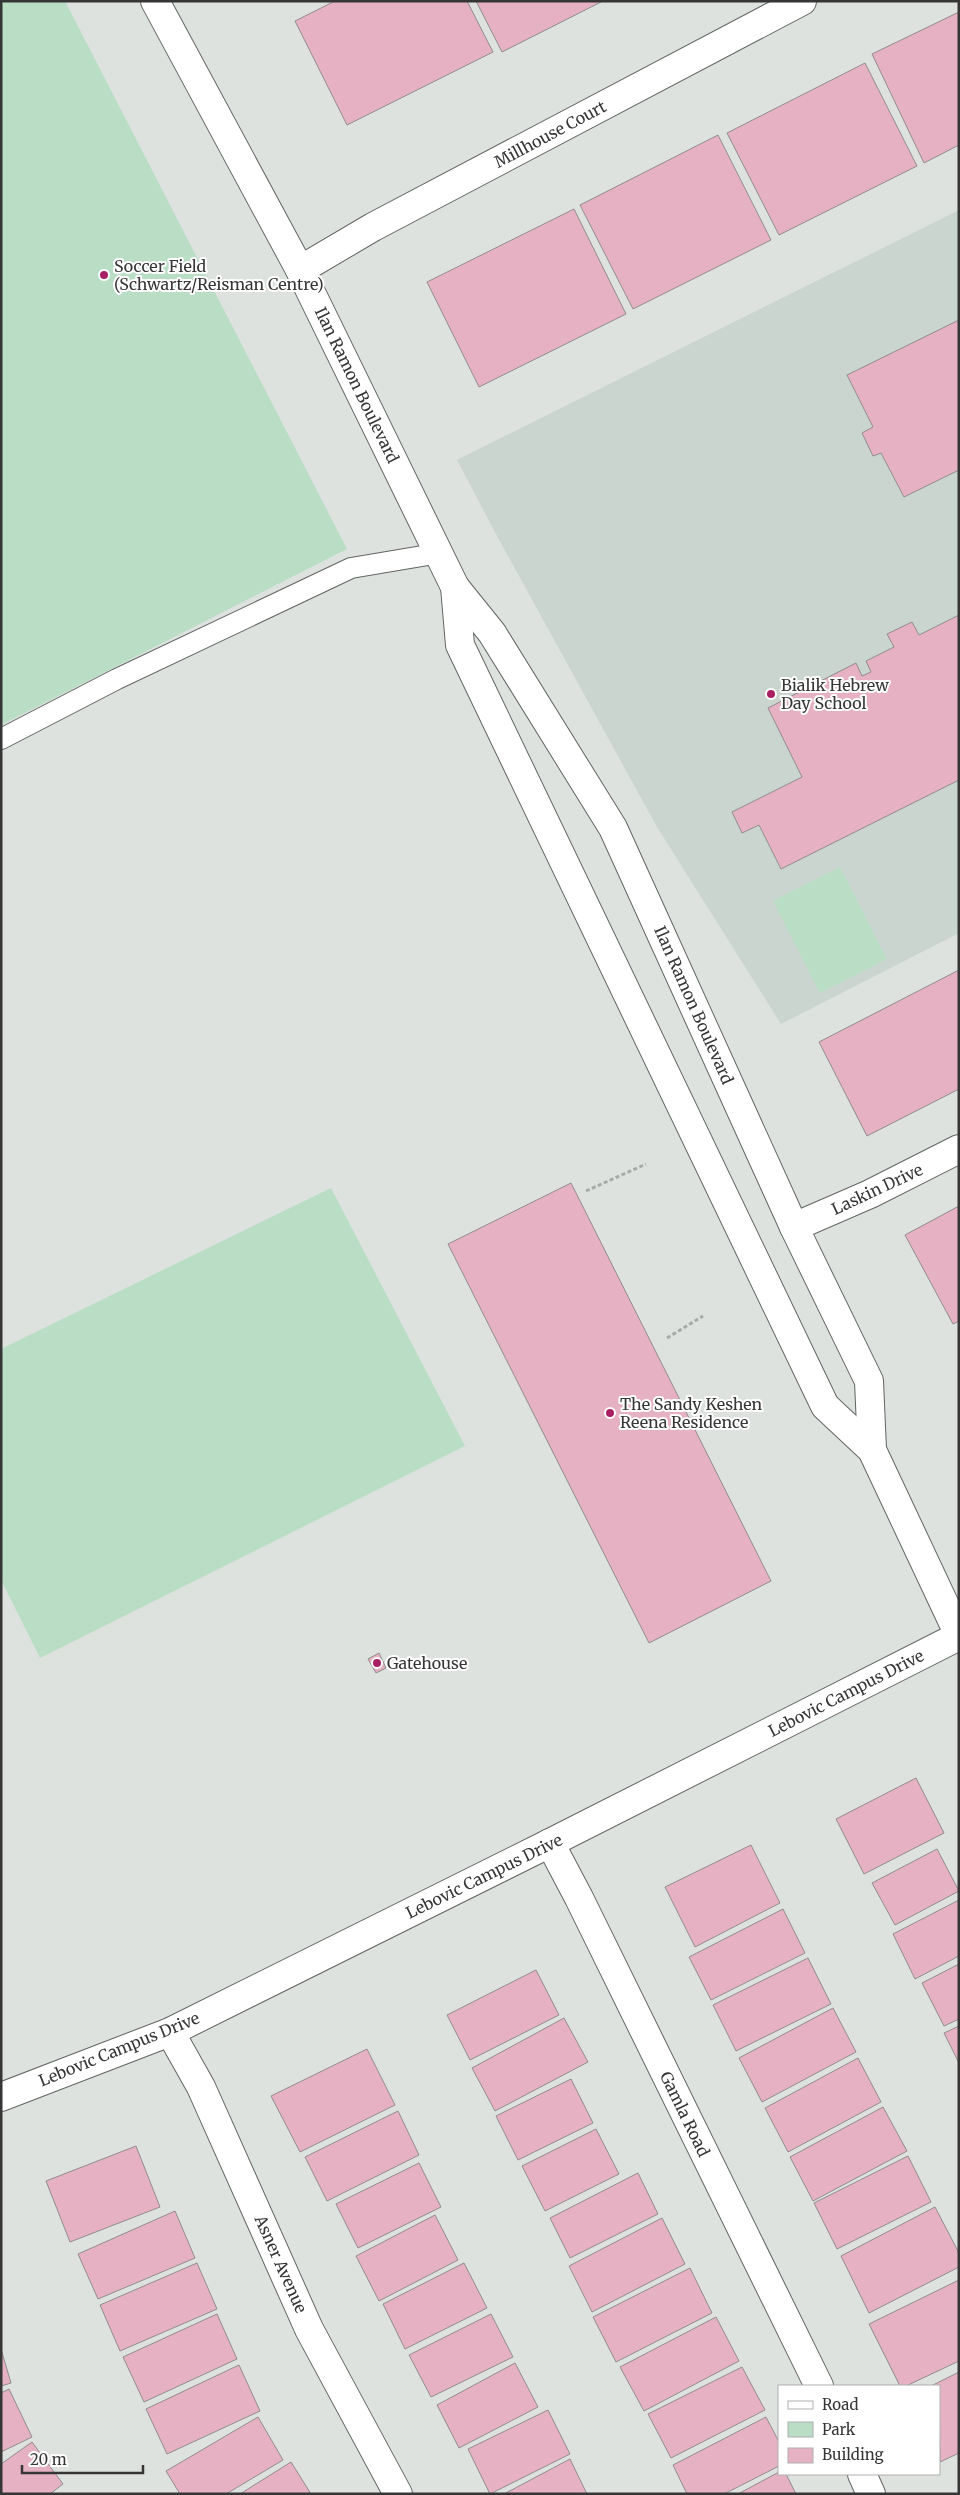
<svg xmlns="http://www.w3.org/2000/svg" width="960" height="2495" font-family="Merriweather,serif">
	<rect width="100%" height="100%" fill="#dde2df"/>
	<polygon fill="#cbd5cf" points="959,210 959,933 781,1024 657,827 497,536 457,460"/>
	<g fill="#b9ddc5">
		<polygon points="1,1 65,1 347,549 1,725"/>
		<polygon points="840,867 887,959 820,993 773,901"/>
		<polygon points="331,1188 465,1446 40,1658 1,1580 1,1349"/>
	</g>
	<g fill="#e6b1c3" stroke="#918c8e">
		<polygon points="335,1 467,1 493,52 347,125 295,21"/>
		<polygon points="476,1 603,1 502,52"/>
		<polygon points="959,12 959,145 924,163 872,54"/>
		<polygon points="865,63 917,166 779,235 727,133"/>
		<polygon points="718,135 771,240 633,309 580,205"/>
		<polygon points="574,209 626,314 479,387 427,282"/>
		<polygon points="959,320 959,470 904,497 881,453 873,456 862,433 873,427 847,375"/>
		<polygon points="959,615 959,780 781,869 759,825 742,833 732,812 802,777 768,708 856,663 862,676 871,672 866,661 894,647 887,634 912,622 919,635"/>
		<polygon points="959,970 959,1089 867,1136 819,1042"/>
		<polygon points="571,1183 771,1581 649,1643 448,1244"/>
		<polygon points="959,1206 959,1321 953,1324 905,1235"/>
		<polygon points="379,1653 386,1668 376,1673 368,1659"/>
		<polygon points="916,1778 944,1833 864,1874 836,1819"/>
		<polygon points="751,1845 780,1903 695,1947 665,1887"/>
		<polygon points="937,1849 959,1891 895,1925 872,1883"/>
		<polygon points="959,1900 959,1956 915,1979 893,1934"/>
		<polygon points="783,1909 805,1953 711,2000 689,1957"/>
		<polygon points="808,1958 831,2004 736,2051 713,2005"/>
		<polygon points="959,1964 959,2019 944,2026 922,1983"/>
		<polygon points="536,1970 559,2015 470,2060 447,2015"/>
		<polygon points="833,2008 856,2052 762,2102 739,2058"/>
		<polygon points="564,2018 588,2062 495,2111 472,2068"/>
		<polygon points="959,2026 959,2063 944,2033"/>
		<polygon points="367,2049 395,2105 300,2152 271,2096"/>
		<polygon points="858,2058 881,2102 788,2152 765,2108"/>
		<polygon points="571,2079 593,2123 518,2160 496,2116"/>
		<polygon points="883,2107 907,2151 813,2201 790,2157"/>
		<polygon points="398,2111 419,2155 327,2201 305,2157"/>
		<polygon points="596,2129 619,2174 545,2211 522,2166"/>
		<polygon points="136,2146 160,2207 70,2242 46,2181"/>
		<polygon points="908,2156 931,2202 837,2249 814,2203"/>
		<polygon points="419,2163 441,2207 358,2248 336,2204"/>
		<polygon points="638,2173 658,2214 570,2258 550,2218"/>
		<polygon points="935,2207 959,2253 959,2267 869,2313 841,2256"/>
		<polygon points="175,2211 195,2258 98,2299 78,2254"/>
		<polygon points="435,2215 458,2260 379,2301 356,2256"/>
		<polygon points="662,2218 685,2264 592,2312 569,2266"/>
		<polygon points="197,2263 217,2309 120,2351 100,2305"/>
		<polygon points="464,2263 487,2308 405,2349 383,2304"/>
		<polygon points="690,2268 712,2313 616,2362 593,2317"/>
		<polygon points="959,2280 959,2361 906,2386 900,2386 869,2324"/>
		<polygon points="217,2314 237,2359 144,2402 123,2357"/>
		<polygon points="491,2314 513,2357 431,2397 409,2355"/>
		<polygon points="716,2317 739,2361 644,2411 620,2367"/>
		<polygon points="1,2349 11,2383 1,2386"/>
		<polygon points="515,2363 538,2407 459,2448 437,2405"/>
		<polygon points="239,2365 260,2411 167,2454 146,2409"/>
		<polygon points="742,2367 765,2410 671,2458 648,2414"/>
		<polygon points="959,2372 959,2453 940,2462 939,2386 931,2386"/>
		<polygon points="9,2389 32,2437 1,2452 1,2393"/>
		<polygon points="548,2410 570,2454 490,2494 468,2449"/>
		<polygon points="258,2417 283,2460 226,2494 180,2494 166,2471"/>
		<polygon points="766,2417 779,2442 779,2466 724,2494 687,2494 673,2465"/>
		<polygon points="32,2442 63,2484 50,2494 1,2494 1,2464"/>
		<polygon points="570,2459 587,2494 504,2494"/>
		<polygon points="291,2462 311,2494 240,2494"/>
		<polygon points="779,2472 786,2474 796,2494 738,2494"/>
	</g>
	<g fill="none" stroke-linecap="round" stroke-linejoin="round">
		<defs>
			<polyline id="lane" points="1,739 117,679 351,568 440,553"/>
			<g id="street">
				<polyline points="300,270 373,227 802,1"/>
				<polyline points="794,1227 870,1194 959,1149"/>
				<polyline points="550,1843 579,1898 819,2386"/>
				<polyline points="170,2032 201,2087 309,2329 398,2494"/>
				<polyline points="862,2474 871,2494"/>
			</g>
			<g id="secondary">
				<polyline points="155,1 300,270 455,587 492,633 613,828 794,1227 869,1381 872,1450"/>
				<polyline points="455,587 460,645 825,1406 872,1450 959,1635"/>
				<polyline points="1,2097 170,2032 550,1843 959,1636"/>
			</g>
		</defs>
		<use href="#lane" stroke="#626663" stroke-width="22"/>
		<use href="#street" stroke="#626663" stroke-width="30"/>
		<use href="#secondary" stroke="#626663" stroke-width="30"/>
		<g stroke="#a7aba8" stroke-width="3" stroke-dasharray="4 2.5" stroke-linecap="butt">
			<polyline points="586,1191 646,1164"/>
			<polyline points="667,1338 703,1316"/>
		</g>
		<use href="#lane" stroke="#fff" stroke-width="20"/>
		<use href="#street" stroke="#fff" stroke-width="28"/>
		<use href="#secondary" stroke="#fff" stroke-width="28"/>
	</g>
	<g fill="#a81f64" stroke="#fff" stroke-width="2">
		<circle cx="104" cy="275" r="5"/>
		<circle cx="771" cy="694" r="5"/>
		<circle cx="610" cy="1413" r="5"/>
		<circle cx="377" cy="1663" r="5"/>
	</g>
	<g text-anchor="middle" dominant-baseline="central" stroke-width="4" stroke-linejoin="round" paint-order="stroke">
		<g font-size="16" fill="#353635" stroke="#fff">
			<text transform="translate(550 134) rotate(-28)">Millhouse Court</text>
			<text transform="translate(357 385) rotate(64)">Ilan Ramon Boulevard</text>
			<text transform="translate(694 1005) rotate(66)">Ilan Ramon Boulevard</text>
			<text transform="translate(877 1189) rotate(-25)">Laskin Drive</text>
			<text transform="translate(846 1693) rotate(-27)">Lebovic Campus Drive</text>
			<text transform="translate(484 1876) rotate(-26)">Lebovic Campus Drive</text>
			<text transform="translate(119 2049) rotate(-22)">Lebovic Campus Drive</text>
			<text transform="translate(685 2114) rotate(64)">Gamla Road</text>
			<text transform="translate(281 2264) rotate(66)">Asner Avenue</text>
		</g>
		<g font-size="16" fill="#353635" stroke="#fff" text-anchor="start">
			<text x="114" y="266">Soccer Field<tspan x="114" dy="18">(Schwartz/Reisman Centre)</tspan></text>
			<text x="781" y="685">Bialik Hebrew<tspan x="781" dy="18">Day School</tspan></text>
			<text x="620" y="1404">The Sandy Keshen<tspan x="620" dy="18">Reena Residence</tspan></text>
			<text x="387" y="1663">Gatehouse</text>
		</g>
	</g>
	<rect width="960" height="2495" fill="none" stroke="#353635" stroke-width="5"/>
	<rect x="778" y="2385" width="162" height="90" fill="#ffffff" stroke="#aeafae"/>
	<rect x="788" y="2401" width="25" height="8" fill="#ffffff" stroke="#aeafae"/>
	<text x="822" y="2410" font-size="15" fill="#353635">Road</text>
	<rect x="788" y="2422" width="25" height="15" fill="#b9ddc5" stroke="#aeafae"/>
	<text x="822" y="2435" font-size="15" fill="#353635">Park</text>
	<rect x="788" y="2448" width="25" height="15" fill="#e6b1c3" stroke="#aeafae"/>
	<text x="822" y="2460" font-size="15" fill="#353635">Building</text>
	<path d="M22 2465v8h121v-8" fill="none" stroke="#353635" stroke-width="2.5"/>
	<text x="30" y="2465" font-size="15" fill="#353635" stroke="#ffffff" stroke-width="4" paint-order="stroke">20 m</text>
</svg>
